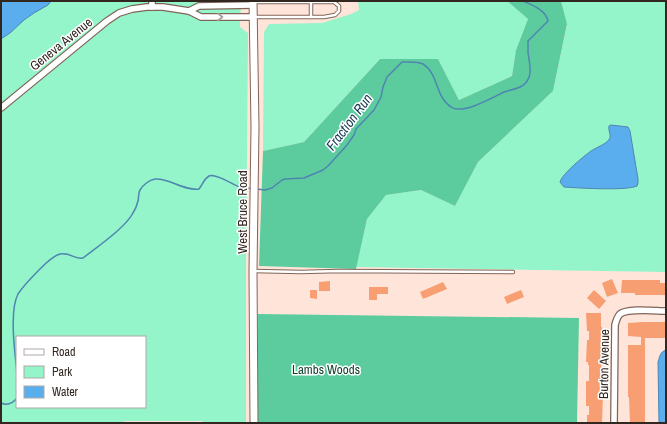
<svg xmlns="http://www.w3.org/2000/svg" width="667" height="424" font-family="'Archivo Narrow',sans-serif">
	<rect width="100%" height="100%" fill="#ffe5d9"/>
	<g fill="#94f4ca" fill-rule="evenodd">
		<path d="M1,1H241L240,27L248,33L246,277V423H205L202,421H124V423H1ZM17,337H145V407H17Z"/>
		<polygon points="358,1 507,1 528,19 516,50 512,76 459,100 438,59 380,59 304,142 263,151 264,32 269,24 322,23 351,14 359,10"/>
		<polygon points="561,1 666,1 666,272 356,267 367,219 386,195 421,190 455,206 478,162 553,91 567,25"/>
	</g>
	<g fill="#5ccc9f">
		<polygon points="507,1 561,1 567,24 553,91 478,162 455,206 421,190 386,195 367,219 356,269 259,266 263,151 304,142 380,59 438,59 459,100 512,76 516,50 528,19"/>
		<polygon points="258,314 579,318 577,423 258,423"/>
	</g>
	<g fill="#5baeed" stroke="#4f85b0">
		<polygon points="1,1 51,1 48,5 34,13 24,20 10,33 1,39"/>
		<path d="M611,125L628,127L630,131L638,179V183L637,186C626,191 578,188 564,187L560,182C562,174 584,156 591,151C597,147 607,144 610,138C611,135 608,130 609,126Z"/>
		<path d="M666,350V423H659L658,362C660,356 660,352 666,350Z"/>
	</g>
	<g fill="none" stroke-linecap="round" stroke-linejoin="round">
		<g stroke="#4f85b0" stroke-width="1.5">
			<path d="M256,189L265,190L272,188L282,180L285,179L304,178L323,170L328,166L347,145L354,135L356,129L374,110L381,97L383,87L387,77L402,62C408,62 418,61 423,64C439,74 435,97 451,107C462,115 492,98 504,92C510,90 517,89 522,86C525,84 528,80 529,77C532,71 529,60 528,53C528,49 528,45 528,41L548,21C546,10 532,5 523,1"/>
			<path d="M17,373C15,354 9,311 18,294C24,285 31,278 38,271C44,265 52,256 60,254C71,252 74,260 83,258C97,247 125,228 133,213C135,210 137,205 138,201C139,198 138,193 140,190C143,185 149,180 155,179C170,178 183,191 199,189C202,185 204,179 209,176C216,173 233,185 240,187C244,188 248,188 253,189"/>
			<path d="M1,403C8,406 13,403 17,398"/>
		</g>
	</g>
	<g fill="#f89e73">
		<polygon points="612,279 618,293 607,297 602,283"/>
		<polygon points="622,280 660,280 660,283 666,283 666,295 635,295 635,293 621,293"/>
		<polygon points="330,281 330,291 319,291 319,282"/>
		<polygon points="443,282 447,289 423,299 420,292"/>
		<polygon points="369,287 388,287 388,294 377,294 377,300 369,300"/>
		<polygon points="310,290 317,290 317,299 310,298"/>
		<polygon points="521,290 524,297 507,304 504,297"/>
		<polygon points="594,290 606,301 599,309 587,298"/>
		<polygon points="586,313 601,313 601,327 602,327 601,386 602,386 603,395 602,423 587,423 587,415 589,415 589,406 586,406 586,381 589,381 589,365 588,365 588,362 586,362 587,340 589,340 589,331 587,331"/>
		<polygon points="642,322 666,322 666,338 645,338 645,423 630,423 629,397 628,397 628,345 641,345 641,337 628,336 628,323"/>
	</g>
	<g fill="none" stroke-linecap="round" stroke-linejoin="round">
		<defs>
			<g id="service">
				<polyline points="253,2 334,2 339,6 339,11 335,15 324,17 254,17"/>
				<polyline points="311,2 311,17"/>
				<polyline points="254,271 301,272 339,271 513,272"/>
			</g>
			<g id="minor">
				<polyline points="152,1 152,7"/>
				<polyline points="189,11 199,6 253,5"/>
				<polyline points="1,108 107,21 119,13 132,9 147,7 163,7 189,11 201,17 253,17"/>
				<path d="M614,423L615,325C616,321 617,317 620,314C628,308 656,311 666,311"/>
			</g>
			<polyline id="tertiary" points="253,1 255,127 253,271 254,423"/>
		</defs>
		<use href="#service" stroke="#806458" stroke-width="4.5"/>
		<use href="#minor" stroke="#806458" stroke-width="8"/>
		<use href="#tertiary" stroke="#806458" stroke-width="9"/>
		<use href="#service" stroke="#fff" stroke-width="2.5"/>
		<use href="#minor" stroke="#fff" stroke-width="5.5"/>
		<use href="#tertiary" stroke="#fff" stroke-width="7"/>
	</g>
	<defs><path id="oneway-chevron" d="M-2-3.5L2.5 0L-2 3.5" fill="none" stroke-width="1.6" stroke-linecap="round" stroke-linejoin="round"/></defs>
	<use stroke="#a39d9b" href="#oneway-chevron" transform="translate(220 17)"/>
	<g text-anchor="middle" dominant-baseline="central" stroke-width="3" stroke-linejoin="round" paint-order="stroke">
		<g font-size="13" fill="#322621" stroke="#fff">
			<text transform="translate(61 44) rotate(-39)">Geneva Avenue</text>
			<text transform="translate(242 212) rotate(-90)">West Bruce Road</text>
			<text transform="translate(604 364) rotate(-89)">Burton Avenue</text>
		</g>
		<g font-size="13" fill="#0d3e2c" stroke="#fff">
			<text x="326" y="369">Lambs Woods</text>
		</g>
		<g font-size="14" font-style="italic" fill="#143751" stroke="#fff">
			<text transform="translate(349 122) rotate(-53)">Fraction Run</text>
		</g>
	</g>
	<rect width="667" height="424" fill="none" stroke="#322621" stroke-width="4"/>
	<rect x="16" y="336" width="130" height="72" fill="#ffffff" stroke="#ada8a6"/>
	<rect x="24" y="349" width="20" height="6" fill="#ffffff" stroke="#ada8a6"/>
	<text x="52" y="356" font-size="12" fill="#322621">Road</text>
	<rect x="24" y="366" width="20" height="12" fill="#94f4ca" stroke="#ada8a6"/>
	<text x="52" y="376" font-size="12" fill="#322621">Park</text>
	<rect x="24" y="386" width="20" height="12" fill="#5baeed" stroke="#ada8a6"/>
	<text x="52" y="396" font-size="12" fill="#322621">Water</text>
</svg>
